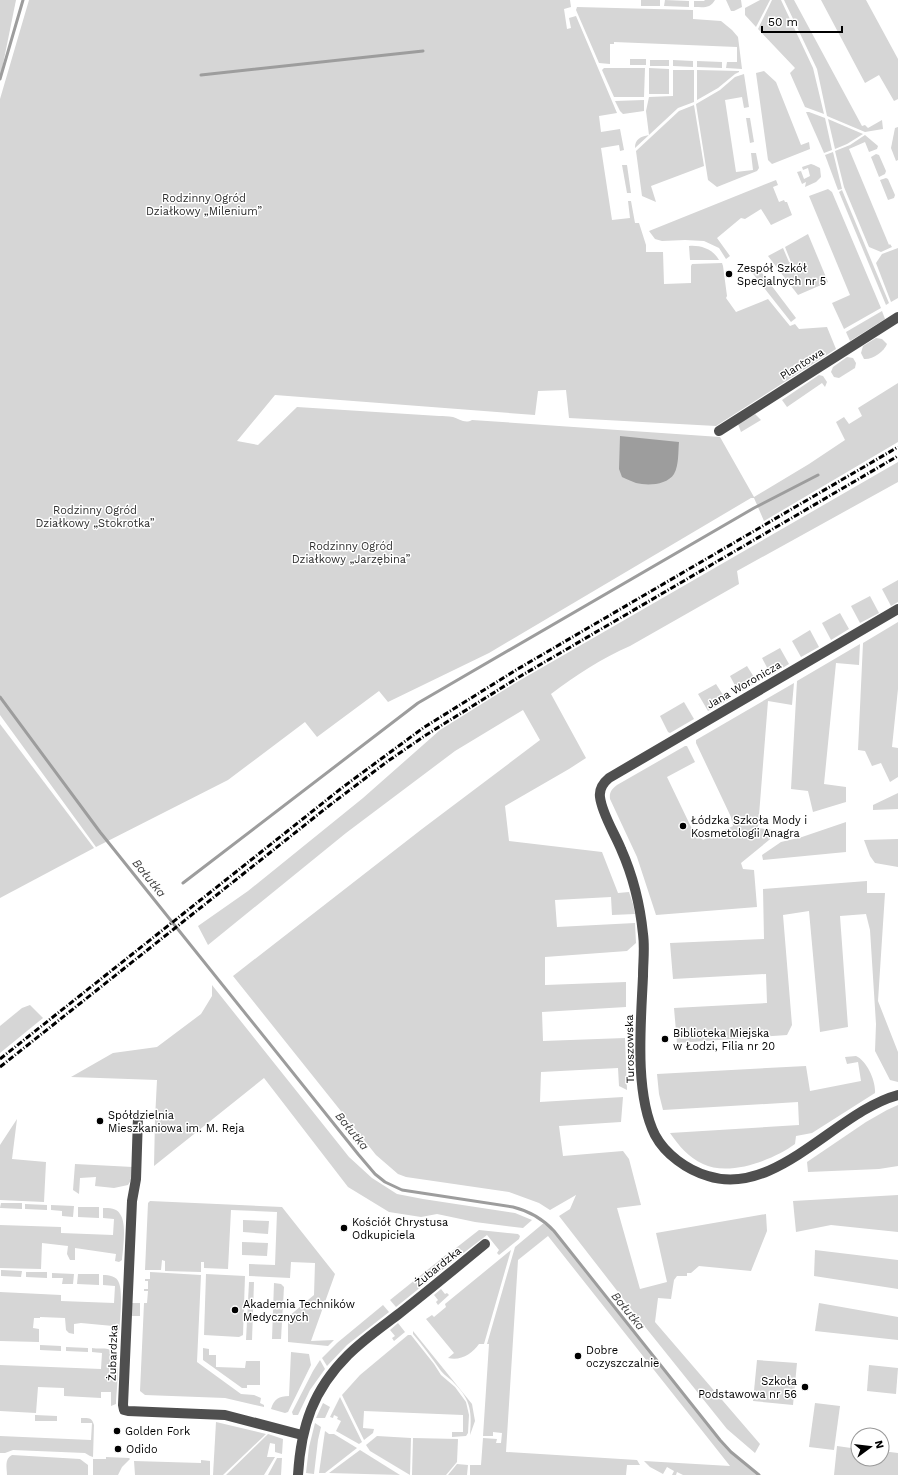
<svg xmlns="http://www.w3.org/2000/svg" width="898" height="1475" font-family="'Work Sans',sans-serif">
	<rect width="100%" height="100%" fill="#fff"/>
	<g fill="#d6d6d6">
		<polygon points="0,0 16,0 0,79"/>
		<path d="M29,0H570L571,7L564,9L567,29L571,28L569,18L576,16L617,113L599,116L601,132L620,129L624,150L620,151L619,145L601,148L612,220L630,218L628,201H631L635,223H639L646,245V252H663L664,284L691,283V266L692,264L722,263L723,266L727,296L726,298L736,312L768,299L790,326L795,324L799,329L827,327L836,349L716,426L569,418L566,390L538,391L535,415L275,395L237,441L258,445L297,407L439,416C443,416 448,416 453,417C459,419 465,424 472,420L720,437L754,497L809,464L845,440L836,422L844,417L849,424L862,416L858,408L898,383V442L764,521L754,498H751L489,653L388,702L379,691L317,737L305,722L228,780L96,847L0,715V99Z"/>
		<rect x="641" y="0" width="19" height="6"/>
		<polygon points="665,0 689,1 689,7 664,6"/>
		<path d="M705,0H715C710,9 703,7 694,7V1H704Z"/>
		<polygon points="726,0 741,0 742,7 734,11 731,11"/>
		<polygon points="760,0 770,0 756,27 745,15 745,8"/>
		<polygon points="772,0 781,0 813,68 824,114 805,107 790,73 795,68 758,29"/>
		<polygon points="784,0 794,0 862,126 865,125 868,128 882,120 883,129 865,132 827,116 817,69"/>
		<polygon points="821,0 866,0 898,59 898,99 894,101 879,75 865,83"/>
		<polygon points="577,7 693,10 693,19 721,21 732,30 738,37 742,69 726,68 727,62 737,62 737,47 614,42 614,44 610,44 610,64 599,63 576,10"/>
		<rect x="630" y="59" width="16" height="6"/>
		<rect x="650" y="60" width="19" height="6"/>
		<polygon points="673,60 693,61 693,67 673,66"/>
		<polygon points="697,61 722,62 722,68 697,67"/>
		<polygon points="604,68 645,68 644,97 614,97 602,70"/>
		<polygon points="649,68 669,69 669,94 649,94"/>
		<path d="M673,70H694V102L678,108L635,148C635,139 640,137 649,135L646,111L649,97L673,96Z"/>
		<polygon points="697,70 739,71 739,72 735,74 718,88 697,100"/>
		<polygon points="764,71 776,82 801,145 809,142 810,149 772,164 768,160 756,73"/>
		<polygon points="744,74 749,107 744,108 742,97 725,100 736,172 753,170 751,153 756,153 759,168 757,171 717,187 708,180 696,104 720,90 735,77"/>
		<polygon points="644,100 644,111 623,114 620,111 615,101"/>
		<polygon points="694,105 704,166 651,186 656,202 642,196 636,151 679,111"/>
		<polygon points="806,112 809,112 825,118 832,150 824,153"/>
		<polygon points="746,118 750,118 754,142 750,143"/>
		<polygon points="828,119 863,134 847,144 835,149"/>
		<polygon points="898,127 898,160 896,161 891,148 895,128"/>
		<polygon points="865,135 878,146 877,149 869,152 865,142 849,149 889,245 890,244 892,247 881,252 869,247 844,187 835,151 850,145"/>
		<polygon points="833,152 842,189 838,190 825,155"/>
		<polygon points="876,154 879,155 886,171 885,174 879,177 871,157"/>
		<polygon points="811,164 814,165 820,168 821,177 816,182 805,187 806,182 802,184 797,172 801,171 804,179 810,176 808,168 803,170 802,167"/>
		<polygon points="622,165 627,165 631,193 627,193"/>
		<polygon points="886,178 888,179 895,195 894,198 888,200 880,180"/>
		<polygon points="776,180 778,185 773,187 779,202 784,200 785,202 787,202 792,215 771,225 761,209 745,219 741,218 717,238 730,256 726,259 719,248 704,241 685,240 662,241 655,239 649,231"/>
		<polygon points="828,189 832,192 881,308 844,329 832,303 850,295 809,196"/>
		<polygon points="842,190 889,303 886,305 839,192"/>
		<polygon points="808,234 828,282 798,295 768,256 783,248 789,262 791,262 785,247"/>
		<path d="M689,246C700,245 713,249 719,260H690Z"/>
		<polygon points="898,248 898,298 891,302 876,263 882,254"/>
		<polygon points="756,265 796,318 791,322 750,270"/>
		<polygon points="882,311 885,319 850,341 846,332"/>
		<path d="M876,338L882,339L887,344C884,352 872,360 864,359L861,353L863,346Z"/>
		<polygon points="847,357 853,358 856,363 855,368 839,378 834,377 831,372 833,367"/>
		<polygon points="819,375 823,376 827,382 825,387 822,383 787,407 782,400"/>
		<polygon points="755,414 761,420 741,432 738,424"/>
		<path d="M898,462V482L737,571L739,584L630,646C602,658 576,675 551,694L586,758L569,769L505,806L509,841L602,852L618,893L629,892L633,904L635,914L612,915L611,897L555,900L557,927L635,923L636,943L627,951L545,957V985L626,982V1007L542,1012L543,1041L625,1038L627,1090L619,1086L618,1068L541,1072L540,1102L623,1097L621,1122L559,1126L563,1156L623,1151L629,1159L641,1205L617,1208L640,1289L667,1282L656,1233L766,1214L767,1231L751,1271L699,1266L691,1273H687V1276H677L674,1280L671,1299L658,1298L655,1322L760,1444L755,1453L727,1429L646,1328L559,1216L570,1209L576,1195L550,1210L539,1203L509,1192L406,1177L398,1174L376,1155L233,976L422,829L540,740L523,710L455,751L346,833L208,945L198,926L248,891L363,798L440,730L517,682Z"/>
		<polygon points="898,580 898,602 891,606 882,589"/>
		<polygon points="870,596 879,613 860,623 851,606"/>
		<polygon points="840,613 849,629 831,640 822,623"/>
		<polygon points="898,622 898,689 892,747 898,748 898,777 890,782 881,763 872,766 865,751 858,750 863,643"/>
		<polygon points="810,630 819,647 801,657 792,641"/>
		<polygon points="860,644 859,665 836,663 824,784 846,787 846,802 813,812 808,791 791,789 797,681"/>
		<polygon points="780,648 789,664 771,675 762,658"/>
		<polygon points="747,666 757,682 739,693 730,676"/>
		<path d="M794,683L792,705L768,701L758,828L780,831L741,863L743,869L754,870L757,907L656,915L637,857L610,799C609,792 612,789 617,785L685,746H687L695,762L667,777L692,829L703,840L733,826L731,817L696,743V740Z"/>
		<polygon points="716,684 725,698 728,697 730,699 708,711 698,694"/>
		<polygon points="684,702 694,719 670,733 668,732 660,716"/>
		<polygon points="0,724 94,848 0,898"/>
		<polygon points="898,793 898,809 873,810 873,805"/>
		<polygon points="846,822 846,852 763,860 762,855 781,842 802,837"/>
		<polygon points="898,839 898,867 875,863 870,856 864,840"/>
		<polygon points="867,881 867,893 885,893 878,1001 898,1052 898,1082 890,1080 875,1051 876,1024 870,930 866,914 840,916 848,1027 820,1032 809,911 783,915 792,1025 787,1035 677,1043 674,1008 767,1003 766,974 673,979 670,943 764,939 763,889"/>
		<polygon points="212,985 349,1157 372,1178 397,1194 423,1199 515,1213 532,1220 523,1228 475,1222 437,1214 421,1217 389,1212 348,1187 264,1078 154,1166 155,1119 157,1080 71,1077 113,1053 157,1047 201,1014 212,996"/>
		<polygon points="30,1005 43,1018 0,1053 0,1026 22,1008"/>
		<path d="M856,1056C867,1061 876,1081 875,1093L812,1133L796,1136L795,1144C773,1160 729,1177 703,1164C688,1157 679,1146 670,1133L799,1125L798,1102L663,1110L659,1094L657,1074L806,1066L810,1091L861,1081L858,1062L847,1064L845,1057Z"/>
		<polygon points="898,1105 898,1166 879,1169 808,1172 807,1162 866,1122 887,1110"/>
		<polygon points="17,1119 12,1159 46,1162 44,1202 0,1200 0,1145"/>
		<polygon points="75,1164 133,1167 133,1177 128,1185 114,1188 95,1186 96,1177 80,1178 79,1194 73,1190"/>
		<polygon points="898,1195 898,1232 831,1225 796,1232 793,1201"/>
		<polygon points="150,1201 282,1207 335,1274 311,1341 334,1340 328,1346 288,1342 288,1317 314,1295 315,1263 291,1262 290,1278 249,1276 249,1264 275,1265 277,1212 231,1210 228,1269 204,1268 204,1262 201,1262 201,1272 165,1271 165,1261 162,1260 161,1270 145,1270 148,1203"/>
		<polygon points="1,1203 22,1203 22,1209 0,1208"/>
		<polygon points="25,1204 47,1205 47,1210 25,1209"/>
		<polygon points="51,1205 74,1206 73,1217 62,1216 62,1211 51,1210"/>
		<polygon points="78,1207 99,1207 99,1218 78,1217"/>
		<path d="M103,1208C109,1208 117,1208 120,1214C127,1223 123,1249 122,1260L119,1262L115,1261L116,1254L75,1248V1260H70L67,1254L68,1246L42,1243L41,1269L0,1268V1225L61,1227V1233L113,1235L114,1219L103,1218Z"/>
		<polygon points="243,1220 269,1221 268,1234 243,1232"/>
		<polygon points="545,1222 554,1231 720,1440 731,1452 759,1475 683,1475 677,1472 676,1475 672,1475 674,1471 667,1467 663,1474 650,1467 644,1461 730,1466 548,1236 518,1260 506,1452 637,1460 640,1465 627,1465 626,1475 470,1475 470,1465 481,1465 483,1438 497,1439 496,1443 501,1443 502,1433 493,1432 493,1436 483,1436 489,1344 487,1344 515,1247"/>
		<polygon points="479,1230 518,1234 520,1236 519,1239 499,1255 497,1253 499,1250 487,1235 453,1261 447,1255"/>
		<polygon points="242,1242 268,1243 267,1256 242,1255"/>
		<path d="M511,1250L484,1344H479C472,1354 461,1361 448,1358L454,1353L426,1319L432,1315L434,1317L446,1307L445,1304Z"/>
		<polygon points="815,1250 898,1260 898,1289 814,1276"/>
		<polygon points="446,1255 452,1262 396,1307 390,1300"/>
		<polygon points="1,1270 22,1271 21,1277 1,1276"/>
		<polygon points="26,1272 47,1272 47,1278 26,1277"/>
		<polygon points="150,1272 201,1275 197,1362 241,1394 254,1395 261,1398 260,1403 264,1405 264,1407 225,1398 145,1395 140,1391 144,1303 147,1303 148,1291 144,1291 144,1289 148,1289 148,1281 145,1281 145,1279 150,1279"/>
		<polygon points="52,1273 74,1274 73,1284 62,1284 63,1278 52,1278"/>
		<polygon points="78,1274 99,1274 99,1285 77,1284"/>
		<polygon points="206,1274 245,1276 243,1335 239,1337 204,1335"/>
		<path d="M103,1275C109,1275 117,1276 119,1283C123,1293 120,1321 119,1333L113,1335V1326L81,1323L74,1324V1334L69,1333L66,1330L65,1318L40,1317V1318H34L33,1328L39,1329V1342L0,1341V1292L61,1295V1301L114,1303L115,1286L103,1285Z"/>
		<polygon points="249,1282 254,1282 252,1340 246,1340"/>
		<polygon points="274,1283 281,1284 284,1287 281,1339 272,1339"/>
		<polygon points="441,1289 445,1294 447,1293 449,1295 438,1305 436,1302 438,1300 434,1295"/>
		<rect x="132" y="1303" width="8" height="13"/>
		<polygon points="819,1303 898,1317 898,1340 815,1331"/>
		<polygon points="383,1305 389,1312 347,1345 327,1366 322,1358 337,1343"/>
		<polygon points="398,1323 405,1332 394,1341 392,1338 395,1336 390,1330"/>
		<path d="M413,1331L472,1404L475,1421L470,1435C472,1413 471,1400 455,1384C451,1379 445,1376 441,1371C432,1358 423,1346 413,1334Z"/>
		<polygon points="408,1335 411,1335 434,1364 441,1375 455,1387 466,1402 469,1415 468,1433 466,1436 452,1437 452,1432 463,1432 463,1415 364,1411 363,1428 374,1429 373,1433 364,1440 342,1395 360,1375"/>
		<polygon points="40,1345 61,1346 61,1351 40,1350"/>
		<polygon points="66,1347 88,1348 88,1352 66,1351"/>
		<path d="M92,1348C97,1349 104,1348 108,1349C123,1355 116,1391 116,1404L111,1406V1392H101V1398L64,1396V1388L38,1387L36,1413L0,1411V1365L101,1369L102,1353L92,1352Z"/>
		<polygon points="203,1348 209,1349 209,1355 216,1355 216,1367 245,1368 246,1361 260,1361 260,1385 247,1385 247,1388 242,1388 203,1360"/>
		<path d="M291,1352L309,1354L311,1365L288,1412L285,1413L271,1409C274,1399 279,1396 289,1396Z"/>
		<polygon points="320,1360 325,1369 310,1390 298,1415 293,1415 292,1412 313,1371"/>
		<polygon points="757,1360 797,1363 793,1405 753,1401"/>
		<polygon points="869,1365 898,1368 896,1394 867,1391"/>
		<polygon points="340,1397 362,1442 359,1444 336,1431 341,1421 337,1419 338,1417 334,1415 333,1418 330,1417"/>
		<polygon points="323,1403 330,1407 325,1418 316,1418"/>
		<polygon points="815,1403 840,1406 834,1450 809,1447"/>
		<polygon points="35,1415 57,1416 57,1421 35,1421"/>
		<path d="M81,1418C88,1418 92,1417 94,1425L93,1457L90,1456L85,1453L13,1450L5,1453H0V1436L91,1440L92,1423H81Z"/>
		<polygon points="216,1422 266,1434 223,1475 213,1475"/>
		<polygon points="315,1423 321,1427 318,1440 314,1474 306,1473 309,1447"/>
		<polygon points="325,1431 329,1434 334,1434 357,1448 325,1473 319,1473"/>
		<polygon points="268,1434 283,1439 282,1454 275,1452 275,1444 270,1443 267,1457 275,1457 264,1475 226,1475"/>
		<polygon points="377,1436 411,1438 410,1475 370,1451 366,1445"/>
		<polygon points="413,1438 458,1439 457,1462 446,1475 412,1475"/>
		<polygon points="837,1446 858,1449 858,1459 882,1459 882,1451 898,1453 898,1475 834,1475"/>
		<polygon points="360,1450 400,1475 329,1473"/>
		<path d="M12,1455L80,1459L88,1465V1475H7C7,1468 4,1459 12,1455Z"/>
		<polygon points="106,1457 129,1458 130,1459 122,1467 118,1475 93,1475 93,1459 106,1459"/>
		<polygon points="277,1458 282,1458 281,1475 268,1475"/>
		<polygon points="201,1460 210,1461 210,1475 135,1475 134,1461 201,1463"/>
		<polygon points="457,1464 468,1465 467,1475 448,1475"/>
	</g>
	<path fill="#9d9d9d" d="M620,436L679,442C678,452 679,465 674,474C667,485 648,486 636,483C631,481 626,479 622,477L619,469Z"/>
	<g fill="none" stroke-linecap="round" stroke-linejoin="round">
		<g stroke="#9d9d9d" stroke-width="3">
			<polyline points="201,75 423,51"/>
			<polyline points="0,79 23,0"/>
			<path d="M0,697L100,832L358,1154L375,1174L385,1182L402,1190L513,1207C529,1211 543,1219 554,1231L720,1440L731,1452L759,1475"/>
			<polyline points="183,883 418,703 754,508 818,475"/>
		</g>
		<g stroke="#4f4f4f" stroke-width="10">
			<polyline points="719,431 898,317"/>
			<path d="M898,609L609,778C603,783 599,789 600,797C602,814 615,834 621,849C633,876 640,904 643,934C645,948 643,962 643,976C641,1022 634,1093 655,1135C665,1154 687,1170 708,1176C776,1198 837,1111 898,1095"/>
			<polyline points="138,1117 136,1179 132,1201 123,1405 124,1410 128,1411 225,1415 302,1435"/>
			<path d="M298,1475C301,1426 313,1390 348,1355C364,1339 383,1326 400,1313C429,1290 457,1267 485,1244"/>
		</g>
		<g stroke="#000" stroke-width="3" stroke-dasharray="6 2 1 2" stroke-linecap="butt">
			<polyline points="0,1059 343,787 423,728 516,670 898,447"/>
			<polyline points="0,1067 330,805 388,761 426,735 519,677 898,456"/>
		</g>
	</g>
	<g fill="#000" stroke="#fff" stroke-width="1.5">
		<circle cx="729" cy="274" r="4"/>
		<circle cx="683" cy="826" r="4"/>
		<circle cx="665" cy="1039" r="4"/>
		<circle cx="100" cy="1121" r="4"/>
		<circle cx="344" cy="1228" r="4"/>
		<circle cx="235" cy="1310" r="4"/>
		<circle cx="578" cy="1356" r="4"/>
		<circle cx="805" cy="1387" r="4"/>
		<circle cx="117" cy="1431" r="4"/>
		<circle cx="118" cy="1449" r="4"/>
	</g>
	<g text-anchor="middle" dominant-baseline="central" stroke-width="3" stroke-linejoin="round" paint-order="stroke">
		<g font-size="11" fill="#2d2d2d" stroke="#fff">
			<text x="204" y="198">Rodzinny Ogród<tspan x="204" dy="13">Działkowy „Milenium”</tspan></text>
			<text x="95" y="510">Rodzinny Ogród<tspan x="95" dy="13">Działkowy „Stokrotka”</tspan></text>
			<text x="351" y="546">Rodzinny Ogród<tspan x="351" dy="13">Działkowy „Jarzębina”</tspan></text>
		</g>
		<g font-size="11" fill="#000" stroke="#fff" text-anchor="start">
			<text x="737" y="268">Zespół Szkół<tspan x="737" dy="13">Specjalnych nr 5</tspan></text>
			<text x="691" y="820">Łódzka Szkoła Mody i<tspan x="691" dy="13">Kosmetologii Anagra</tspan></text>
			<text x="673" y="1033">Biblioteka Miejska<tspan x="673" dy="13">w Łodzi, Filia nr 20</tspan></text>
			<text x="108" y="1115">Spółdzielnia<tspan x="108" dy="13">Mieszkaniowa im. M. Reja</tspan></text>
			<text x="352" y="1222">Kościół Chrystusa<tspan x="352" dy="13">Odkupiciela</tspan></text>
			<text x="243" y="1304">Akademia Techników<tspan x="243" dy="13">Medycznych</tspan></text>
			<text x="586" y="1350">Dobre<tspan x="586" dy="13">oczyszczalnie</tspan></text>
			<text x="797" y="1381" text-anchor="end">Szkoła<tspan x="797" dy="13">Podstawowa nr 56</tspan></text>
			<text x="125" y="1431">Golden Fork</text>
			<text x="126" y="1449">Odido</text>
		</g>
		<g font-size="11" fill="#000" stroke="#fff">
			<text transform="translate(802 364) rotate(-32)">Plantowa</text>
			<text transform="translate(744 685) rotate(-30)">Jana Woronicza</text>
			<text transform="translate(630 1049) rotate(-91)">Turoszowska</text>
			<text transform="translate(438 1267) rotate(-39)">Żubardzka</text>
			<text transform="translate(113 1353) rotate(-88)">Żubardzka</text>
		</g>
		<g font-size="12" font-style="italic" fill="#3e3e3e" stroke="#fff">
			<text transform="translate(149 878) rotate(51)">Bałutka</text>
			<text transform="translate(352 1131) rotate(51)">Bałutka</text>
			<text transform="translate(628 1311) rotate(51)">Bałutka</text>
		</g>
	</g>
	<g transform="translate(870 1447) rotate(75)"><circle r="19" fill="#ffffff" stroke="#999999"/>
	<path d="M0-3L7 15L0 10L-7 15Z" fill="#000000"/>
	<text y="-6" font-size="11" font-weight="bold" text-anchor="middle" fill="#000000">N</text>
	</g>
	<path d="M762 26v6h80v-6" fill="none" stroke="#000000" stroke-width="2"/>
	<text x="768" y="26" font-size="12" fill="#000000" stroke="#ffffff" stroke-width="3" paint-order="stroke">50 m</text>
</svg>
